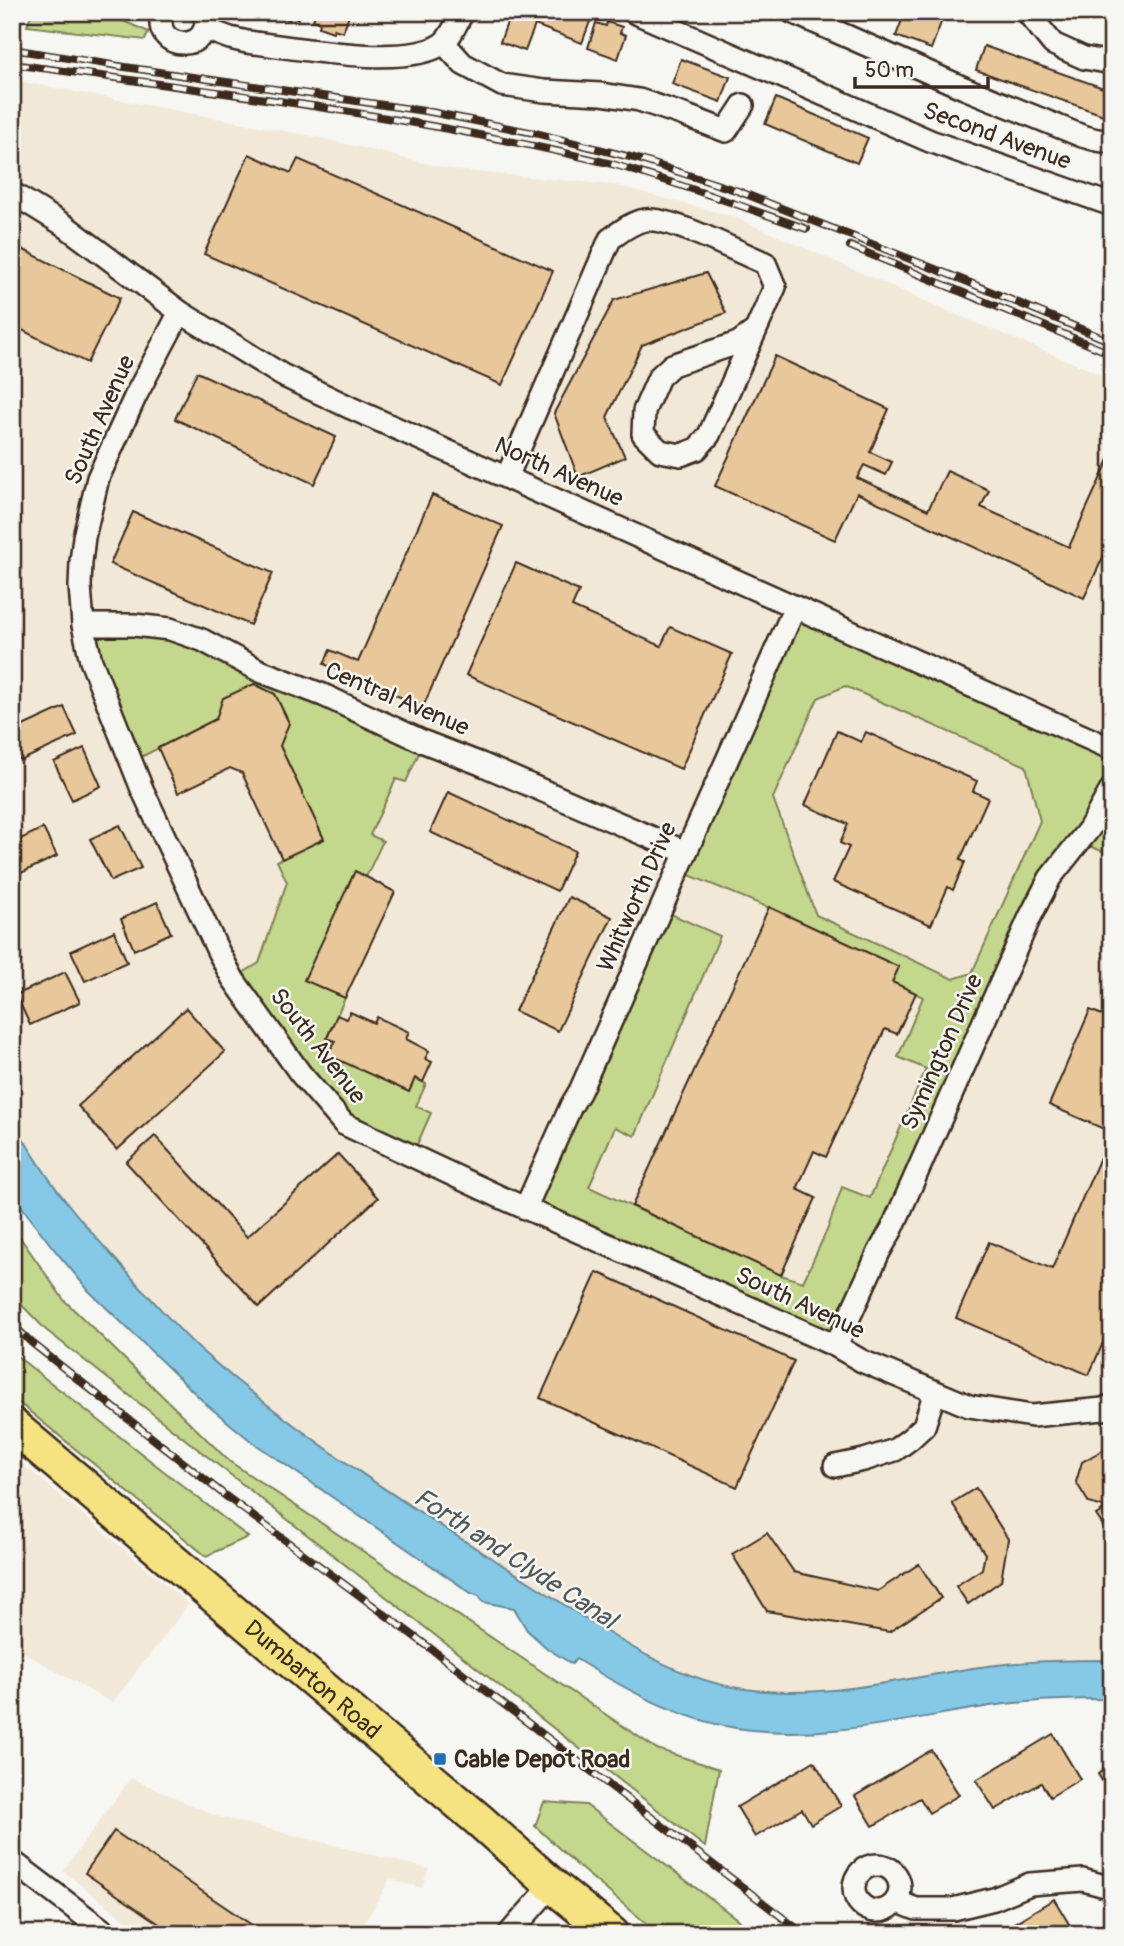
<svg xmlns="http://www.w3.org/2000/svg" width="1124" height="1946" font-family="Pangolin,sans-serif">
	<rect width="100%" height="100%" fill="#f6f6f2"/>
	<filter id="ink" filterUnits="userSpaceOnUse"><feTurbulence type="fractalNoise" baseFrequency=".0143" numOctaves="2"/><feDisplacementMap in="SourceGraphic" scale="14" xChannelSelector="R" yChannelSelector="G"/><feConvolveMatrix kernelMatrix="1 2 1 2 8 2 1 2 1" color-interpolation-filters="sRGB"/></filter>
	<g filter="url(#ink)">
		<g fill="#f2e8d8">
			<polygon points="12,80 312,136 454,170 614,185 732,216 952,313 1112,379 1112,1660 1018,1662 962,1669 880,1685 791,1693 744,1689 695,1678 657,1659 612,1634 440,1526 305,1434 203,1353 162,1311 101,1244 49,1178 12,1121"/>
			<polygon points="12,1455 189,1604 112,1703 12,1646"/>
			<polygon points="131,1778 216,1816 429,1869 421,1888 390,1879 358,1934 143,1934 63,1871"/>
		</g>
		<g fill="#c3d88d" stroke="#7f8156" stroke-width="2" fill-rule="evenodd">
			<polygon points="32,12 102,12 149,32 145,40 27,26"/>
			<path d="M795,607L1112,749V855L1079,842L1050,878L836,1346L526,1207L660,909L720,936L635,1136L615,1127L589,1187L781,1275L803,1282L828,1228L842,1187L870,1198L926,1069L898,1057L923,997L892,982L899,967L772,909L677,870ZM845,686L1026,766L1040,821L972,973L953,979L816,915L773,798L818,698Z"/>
			<polygon points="83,625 170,629 424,742 406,782 396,779 370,835 383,841 366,877 355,872 305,980 345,998 327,1037 335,1041 329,1055 409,1092 415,1078 426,1084 416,1106 431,1113 412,1156 344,1124 233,979 259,963 287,882 277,861 324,839 280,746 289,723 275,694 254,684 216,719 131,762"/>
			<polygon points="12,1226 64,1300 229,1461 657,1749 719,1769 705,1847 46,1330 12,1295"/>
			<polygon points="12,1352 14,1354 248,1537 206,1556 12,1397"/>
			<polygon points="544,1802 586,1805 757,1934 659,1934 579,1867 535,1826"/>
		</g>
		<path fill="#85c9e6" stroke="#678996" stroke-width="2" d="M12,1121C24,1140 35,1158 48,1177C75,1216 109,1252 141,1288C162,1310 182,1334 205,1354C307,1442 421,1514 534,1585C597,1625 669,1680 745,1689C818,1699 889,1682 961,1670C1011,1661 1061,1660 1112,1660V1699C1069,1699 1027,1700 984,1707C902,1720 819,1741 736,1728C678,1719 625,1689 576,1659L572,1664L548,1649L527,1630L514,1608L483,1602L479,1596L471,1593L251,1441L206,1404L89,1291L53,1248L12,1194Z"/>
		<g fill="#e8c89a" stroke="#3b2a1e" stroke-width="2">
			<polygon points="275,12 300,12 298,19 291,17 289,20 274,14"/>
			<polygon points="316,12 350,12 343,32 334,29 333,32 319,27 320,23 313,20"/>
			<polygon points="426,12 449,12 445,21"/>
			<polygon points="511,12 582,12 592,16 582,43 535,25 525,51 500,42"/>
			<polygon points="905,12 945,12 931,49 896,36"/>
			<polygon points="607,22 622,27 620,33 626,35 618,59 588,48 596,23 606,26"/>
			<polygon points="984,46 1112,91 1112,118 976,70"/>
			<polygon points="681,59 730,77 721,102 672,84"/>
			<polygon points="776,98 868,138 857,163 765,124"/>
			<polygon points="249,154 291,173 298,159 553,271 502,385 204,254"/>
			<polygon points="12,244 120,298 87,363 12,325"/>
			<polygon points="706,273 726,313 642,345 607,417 625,457 578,477 554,413 614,300"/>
			<polygon points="775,356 889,409 870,452 892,462 886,475 864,465 857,478 928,510 947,471 989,490 981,507 1069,547 1112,453 1112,538 1084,598 857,493 835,540 715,486"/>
			<polygon points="197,372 336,437 314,484 175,419"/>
			<polygon points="432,495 503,526 423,707 324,664 330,650 358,662"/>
			<polygon points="133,512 273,573 250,625 110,564"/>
			<polygon points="516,563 579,591 572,607 661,646 670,627 732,654 681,769 466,675"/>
			<polygon points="254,684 275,694 289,723 280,746 324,839 282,859 242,773 230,768 178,793 158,748 216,719 223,698"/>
			<polygon points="64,707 77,735 20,761 12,745 12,731"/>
			<polygon points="837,731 861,742 866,732 977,781 973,791 988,798 960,860 965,862 953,890 948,887 931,925 833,882 849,847 840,843 848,824 805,805"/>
			<polygon points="84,748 101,786 72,800 54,762"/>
			<polygon points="448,792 575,851 557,891 430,832"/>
			<polygon points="120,825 141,868 111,881 90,839"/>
			<polygon points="43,828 57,856 13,877 12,843"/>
			<polygon points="355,871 395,892 345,998 304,980"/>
			<polygon points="569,897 612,917 558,1031 515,1011"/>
			<polygon points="157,902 171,933 134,950 121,919"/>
			<polygon points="769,907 899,967 892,982 916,993 897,1034 885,1029 826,1157 814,1151 797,1189 816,1198 781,1275 632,1206"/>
			<polygon points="114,931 127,962 85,981 71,951"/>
			<polygon points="12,944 21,961 12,965"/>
			<polygon points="65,972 80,1002 30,1025 16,995"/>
			<polygon points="186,1008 225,1052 117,1150 78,1106"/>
			<polygon points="1090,1010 1112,1019 1112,1322 1089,1375 956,1318 989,1242 1052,1269 1111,1132 1049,1105"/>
			<polygon points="350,1012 374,1023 377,1017 409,1032 406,1039 429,1051 425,1059 432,1062 423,1082 415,1078 409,1092 328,1055 335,1041 327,1038 337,1015 346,1019"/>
			<polygon points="155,1136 247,1237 338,1154 378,1198 259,1307 126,1162"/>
			<polygon points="597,1272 794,1361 737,1487 540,1398"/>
			<polygon points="1112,1445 1112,1539 1096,1515 1107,1508 1089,1503 1076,1482 1082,1462"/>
			<polygon points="976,1488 1008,1539 1001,1581 968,1604 956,1586 982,1569 985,1554 952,1503"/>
			<polygon points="767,1533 794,1572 878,1591 919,1564 941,1598 889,1632 767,1611 732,1554"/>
			<polygon points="1053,1734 1080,1779 1050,1797 1041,1783 995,1810 976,1780"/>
			<polygon points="931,1750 959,1795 929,1813 920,1798 873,1826 855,1796"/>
			<polygon points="814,1761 841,1806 811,1824 802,1809 755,1837 737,1807"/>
			<polygon points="1112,1765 1112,1797 1098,1774"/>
			<polygon points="114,1831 212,1898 265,1934 174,1934 85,1873"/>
			<polygon points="1054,1899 1075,1934 996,1934"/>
		</g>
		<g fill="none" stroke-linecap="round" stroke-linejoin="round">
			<defs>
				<g id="minor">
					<path d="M163,12C149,53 217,54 204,12"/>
					<polyline points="634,12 930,141 1112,205"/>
					<polyline points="792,12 964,88 1082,136 1097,140 1112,142"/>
					<polyline points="1027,12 1053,44 1084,58 1112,63"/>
					<path d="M205,29L230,38L247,42C292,47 405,69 442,44C451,38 457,21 463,12"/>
					<polyline points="444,43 463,64 502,85 544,91 601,94 639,100 684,115 726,131 743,105"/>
					<polyline points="12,193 64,225 180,312 282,375 351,408 1112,749"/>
					<polyline points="180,312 136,395 98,478 84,537 81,562 80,586 83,625 91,661 142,789 218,951 233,979 300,1073 344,1124 498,1196 836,1346 862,1361 969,1406 1032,1416 1103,1409 1112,1405"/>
					<path d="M507,477L610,239C620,232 632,222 645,220C669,216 740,253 765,263L775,287L709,435L697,449L681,455L660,451L643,434L644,411L659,377L672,365L738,343L756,330"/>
					<polyline points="83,625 134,625 170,629 202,640 260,671 323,695 424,742 481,764 685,852"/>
					<polyline points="526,1207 571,1106 580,1091 795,607"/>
					<polyline points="836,1346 879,1252 892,1229 1030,917 1050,878 1089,829 1112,788"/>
					<polyline points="835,1466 864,1460 895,1450 910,1439 924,1426 935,1392"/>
					<polyline points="12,1861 108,1934"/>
					<circle cx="877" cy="1888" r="23"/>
					<polyline points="896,1901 916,1909 953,1909 994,1899 1030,1884 1083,1880 1112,1888"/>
					<polyline points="509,1934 552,1885"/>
				</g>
				<g id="primary">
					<path id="s1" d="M12,1425L479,1820L552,1885L612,1934"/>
				</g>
			</defs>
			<use href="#minor" stroke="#3b2a1e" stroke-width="26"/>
			<use href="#primary" stroke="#3b2a1e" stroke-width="38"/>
			<use href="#minor" stroke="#f6f6f2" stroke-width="21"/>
			<use href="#primary" stroke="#f5e382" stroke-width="33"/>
			<defs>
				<g id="rail">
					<polyline points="12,49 125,67 431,112 539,134 638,159 738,191 968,282 1112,342"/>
					<path d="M12,64C213,91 415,116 612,164C630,169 649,176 667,181C714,196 761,213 807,229"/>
					<polyline points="850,246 1112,354"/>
					<polyline points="12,1324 32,1343 227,1497 430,1648 804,1934"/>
				</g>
			</defs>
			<use href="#rail" stroke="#3b2a1e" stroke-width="8"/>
			<use href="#rail" stroke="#f6f6f2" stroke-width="5" stroke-dasharray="16" stroke-linecap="butt"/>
		</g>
	</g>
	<rect fill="#1f6fb2" stroke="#f6f6f2" stroke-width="2.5" x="433" y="1752" width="14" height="14" rx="3.5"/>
	<g text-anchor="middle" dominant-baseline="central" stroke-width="5" stroke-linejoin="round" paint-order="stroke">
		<g font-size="24" fill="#3b2a1e" stroke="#f6f6f2">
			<text transform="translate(997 136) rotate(20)">Second Avenue</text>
			<text transform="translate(100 420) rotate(-66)">South Avenue</text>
			<text transform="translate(559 472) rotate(24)">North Avenue</text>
			<text transform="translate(397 699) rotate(23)">Central Avenue</text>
			<text transform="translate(637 897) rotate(-66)">Whitworth Drive</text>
			<text transform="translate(318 1046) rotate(52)">South Avenue</text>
			<text transform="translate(942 1052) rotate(-66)">Symington Drive</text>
			<text transform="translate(800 1303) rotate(25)">South Avenue</text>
			<text stroke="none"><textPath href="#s1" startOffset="394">Dumbarton Road</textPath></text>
		</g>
		<g font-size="24" font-weight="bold" fill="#3b2a1e" stroke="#f6f6f2" text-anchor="start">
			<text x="454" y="1759">Cable Depot Road</text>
		</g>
		<g font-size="26" font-style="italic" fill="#515a5a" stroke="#f6f6f2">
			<text transform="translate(515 1559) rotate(33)">Forth and Clyde Canal</text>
		</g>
	</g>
	<rect width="1124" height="1946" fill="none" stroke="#f6f6f2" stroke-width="42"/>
	<rect x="21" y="21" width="1082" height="1904" fill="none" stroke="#3b2a1e" stroke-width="2.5" filter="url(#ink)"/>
	<path d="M855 77v10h133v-10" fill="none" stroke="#3b2a1e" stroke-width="3.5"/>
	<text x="865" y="77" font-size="21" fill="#3b2a1e" stroke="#f6f6f2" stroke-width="5" paint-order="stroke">50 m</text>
</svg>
